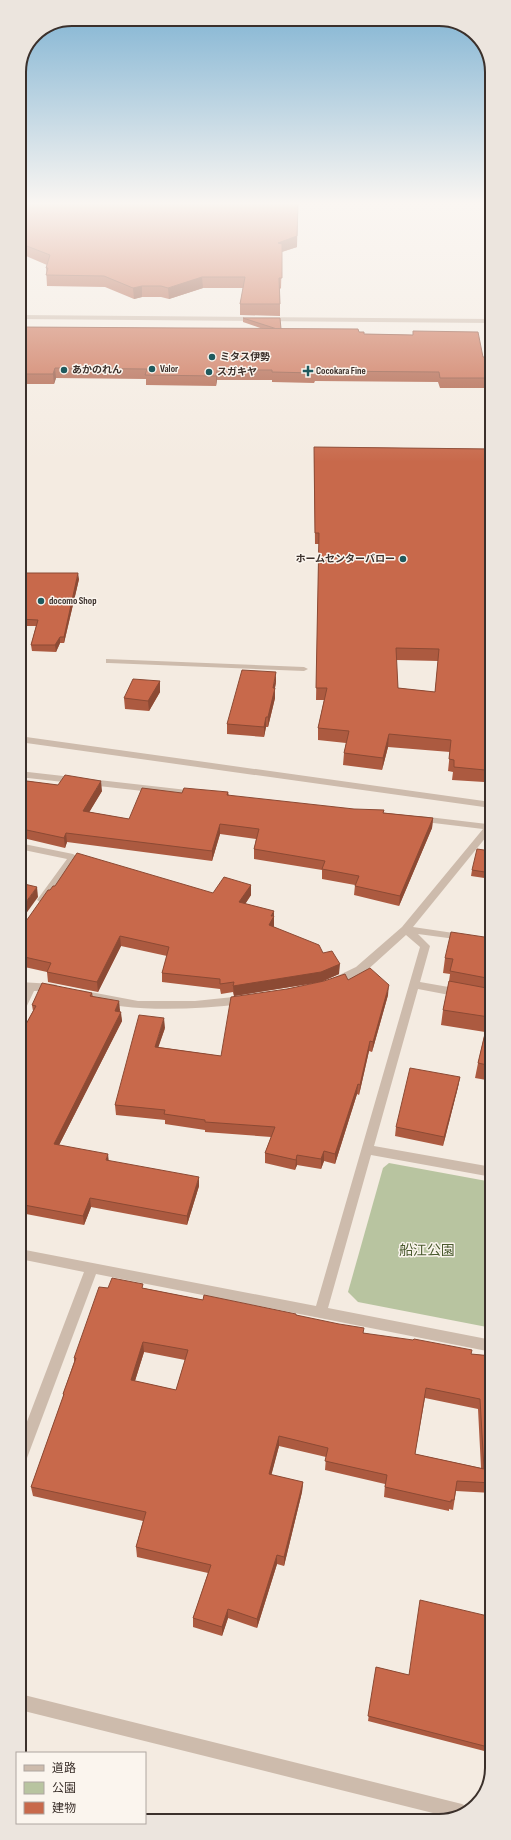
<svg xmlns="http://www.w3.org/2000/svg" width="511" height="1840" font-family="'Sofia Sans Condensed','Noto Sans JP',sans-serif">
	<rect width="100%" height="100%" fill="#f4ebe1"/>
	<polygon fill="#b8c4a0" points="389,1163 492,1182 492,1328 358,1302 348,1292 383,1168"/>
	<g fill="none" stroke-linecap="round" stroke-linejoin="round">
		<g fill="#cdbbac" fill-rule="evenodd">
			<polygon points="19,315 491,319 491,323 19,319"/>
			<polygon points="106,659 304,667 308,669 304,671 109,663 106,663"/>
			<polygon points="19,736 491,802 491,808 19,742"/>
			<polygon points="19,771 196,791 201,794 196,797 19,777"/>
			<polygon points="420,816 487,824 491,822 491,831 413,927 467,935 468,937 463,940 418,934 430,946 420,982 460,989 464,990 465,993 464,996 460,997 418,989 374,1146 492,1167 492,1177 371,1155 328,1308 492,1340 492,1352 96,1274 27,1458 25,1463 20,1465 20,1440 84,1272 20,1259 20,1249 316,1306 420,947 406,935 364,973 335,986 330,982 331,979 356,967 402,927 483,829 417,821 415,819"/>
			<polygon points="19,843 73,854 78,857 45,902 42,903 37,900 67,859 19,849"/>
			<polygon points="20,982 53,984 57,985 58,988 57,991 34,991 24,1012 20,1013 20,999 24,990 20,990"/>
			<path d="M80,990L138,1001H195L243,996L247,997L248,1000L247,1003L243,1004C187,1010 131,1013 76,997L75,994L76,991Z"/>
			<polygon points="20,1694 462,1804 469,1808 453,1818 20,1710"/>
		</g>
	</g>
	<g fill="#ac5a40" fill-rule="evenodd">
		<polygon points="19,204 297,247 282,252 281,289 280,288 280,316 240,315 240,304 243,288 203,288 169,299 161,297 142,297 134,299 105,287 47,286 46,268 47,265 19,253"/>
		<polygon points="485,204 491,204 491,220"/>
		<polygon points="243,318 281,329 359,332 364,334 413,335 413,331 483,357 491,357 491,388 440,388 438,382 315,381 314,383 272,382 272,380 217,380 216,386 146,385 146,379 56,378 54,384 19,384 19,327 263,329 243,322"/>
		<path d="M314,447L491,449V772H485L484,782L452,780L453,772L448,771L450,752L388,747L382,770L343,765L344,753L346,743L318,740V728L324,700H316L319,544H315ZM396,660L438,661L435,692L398,688Z"/>
		<polygon points="19,573 79,579 64,643 60,643 56,652 32,651 31,645 36,626 19,626"/>
		<polygon points="160,681 160,692 149,711 125,709 124,698"/>
		<polygon points="276,682 275,688 275,698 268,727 266,727 264,737 227,734 227,724"/>
		<polygon points="19,780 102,791 89,812 129,819 182,793 228,792 229,796 433,818 432,828 399,906 354,895 355,885 322,879 322,870 254,859 254,849 256,839 220,834 212,861 67,842 65,848 23,838 21,842 19,842"/>
		<polygon points="491,851 491,879 471,876 472,870"/>
		<polygon points="251,885 251,895 245,904 274,916 274,927 323,953 339,974 321,982 234,996 233,992 221,994 220,989 162,982 162,973 167,956 121,946 98,992 48,982 47,972 20,966 20,925 24,924 50,890 213,893"/>
		<polygon points="491,938 492,1081 475,1078 478,1063 485,1032 441,1025 443,1010 449,981 450,974 443,973 445,958"/>
		<polygon points="348,980 388,995 372,1052 369,1051 359,1095 357,1094 335,1164 324,1161 321,1169 297,1165 295,1170 265,1163 265,1153 271,1137 205,1132 205,1130 165,1124 165,1120 116,1115 115,1105 165,1028 158,1047 221,1056 287,989"/>
		<polygon points="92,993 93,997 120,1010 120,1012 122,1021 59,1145 109,1161 199,1186 187,1225 91,1207 84,1225 26,1214 20,1229 20,1035 33,1011 32,1005"/>
		<polygon points="460,1077 458,1087 443,1146 395,1136 396,1127"/>
		<path d="M108,1288H143L203,1300L296,1315L364,1333L471,1354L492,1356V1493L456,1491L453,1510L449,1509V1511L384,1497L385,1484L325,1470L326,1457L279,1446L271,1475L303,1482L302,1492L284,1566L277,1564L257,1628L228,1618L222,1636L193,1627V1618L208,1573L137,1557L136,1547L143,1521L33,1496L31,1487L63,1397V1394L74,1362V1358ZM144,1352L185,1360L176,1390L135,1381ZM425,1398L478,1409L481,1468L415,1454Z"/>
		<polygon points="492,1617 492,1753 368,1721 376,1667 408,1675"/>
	</g>
	<g fill="#8c4a34">
		<polygon points="298,204 297,247 278,253 278,243"/>
		<polygon points="202,277 203,288 169,299 168,288"/>
		<polygon points="142,286 142,297 134,299 133,288"/>
		<polygon points="55,368 56,378 54,384 53,374"/>
		<polygon points="217,370 217,380 216,386 216,376"/>
		<polygon points="78,573 79,579 64,643 64,637"/>
		<polygon points="60,637 60,643 56,652 55,645"/>
		<polygon points="276,672 276,682 273,697 275,688 275,698 268,727 268,717"/>
		<polygon points="160,681 160,692 149,711 148,701"/>
		<polygon points="266,717 266,727 264,737 264,727"/>
		<polygon points="389,734 388,747 382,770 383,758"/>
		<polygon points="101,781 102,791 84,821 83,811"/>
		<polygon points="433,818 432,828 399,906 400,896"/>
		<polygon points="220,824 220,834 212,861 212,851"/>
		<polygon points="22,829 23,838 21,842 19,832"/>
		<polygon points="66,833 67,842 65,848 64,838"/>
		<polygon points="251,885 251,895 240,912 239,902"/>
		<polygon points="37,887 38,897 20,922 20,910"/>
		<polygon points="274,911 274,926 269,935 269,925 271,916"/>
		<polygon points="120,936 121,946 98,992 97,982"/>
		<polygon points="340,964 339,974 321,982 234,996 233,986"/>
		<polygon points="389,985 388,995 372,1052 373,1042"/>
		<polygon points="119,1001 120,1010 116,1020 115,1011"/>
		<polygon points="121,1012 122,1021 55,1153 54,1144"/>
		<polygon points="164,1018 165,1028 155,1057 155,1047"/>
		<polygon points="370,1041 369,1051 359,1095 360,1085"/>
		<polygon points="460,1077 458,1087 443,1146 444,1137"/>
		<polygon points="358,1084 357,1094 335,1164 335,1154"/>
		<polygon points="324,1151 324,1161 321,1169 321,1159"/>
		<polygon points="108,1154 109,1163 106,1160"/>
		<polygon points="297,1155 297,1165 295,1170 296,1160"/>
		<polygon points="199,1177 199,1186 187,1225 187,1216"/>
		<polygon points="90,1198 91,1207 84,1225 83,1216"/>
		<polygon points="24,1205 26,1214 20,1229 20,1217"/>
		<polygon points="143,1342 144,1352 132,1390 131,1380"/>
		<polygon points="279,1436 279,1446 269,1484 269,1474"/>
		<polygon points="303,1482 302,1492 284,1566 284,1557"/>
		<polygon points="277,1555 277,1564 257,1628 257,1619"/>
		<polygon points="228,1609 228,1618 222,1636 222,1627"/>
	</g>
	<g fill="#c8694b" stroke="#8c4a34" fill-rule="evenodd">
		<polygon points="19,204 298,204 297,236 278,243 282,244 282,278 279,278 280,304 240,304 245,277 202,277 168,288 161,286 142,286 133,288 104,276 46,275 48,268 46,268 50,255 19,243"/>
		<polygon points="243,318 280,318 281,329 277,329"/>
		<polygon points="19,327 358,329 359,332 364,332 364,334 413,335 413,331 478,332 483,357 491,357 491,378 440,378 439,372 315,371 315,373 272,372 272,370 217,370 216,376 145,375 147,369 55,368 53,374 19,374"/>
		<path d="M314,447L491,449V760H486L485,770L454,767V760L449,759L451,740L389,734L383,758L344,753L349,731L318,728L327,688H316L319,533H315ZM396,648L439,649L435,692L398,688Z"/>
		<polygon points="19,573 78,573 64,637 60,637 55,645 31,645 38,620 19,619"/>
		<polygon points="242,670 276,672 273,688 275,688 268,717 266,717 264,727 227,724"/>
		<polygon points="133,679 160,681 148,701 124,698"/>
		<polygon points="65,775 101,781 83,811 129,819 142,788 182,793 184,788 228,792 227,795 354,809 384,810 383,813 433,818 400,896 355,886 359,876 322,869 325,861 254,849 259,829 220,824 212,851 66,833 64,838 22,829 19,832 19,780 58,785"/>
		<polygon points="477,849 491,851 491,873 472,870"/>
		<polygon points="77,853 213,893 224,877 251,885 239,902 274,911 271,916 274,916 269,925 319,945 323,953 332,951 340,964 321,972 233,986 234,982 220,984 220,979 162,973 169,947 120,936 97,982 47,972 51,963 20,956 20,925 24,924 48,890 50,890 53,886 55,886"/>
		<polygon points="20,883 37,887 20,910"/>
		<polygon points="451,932 491,938 492,979 450,971 453,959 445,958"/>
		<polygon points="370,968 389,985 373,1042 370,1041 360,1085 358,1084 335,1154 324,1151 321,1159 297,1155 296,1160 265,1153 275,1127 205,1122 205,1120 164,1114 165,1110 115,1105 139,1015 164,1018 155,1047 221,1056 231,997 287,989 324,981 345,974 348,980"/>
		<polygon points="449,981 492,989 492,1066 478,1063 489,1017 443,1010"/>
		<polygon points="42,983 92,993 90,996 119,1001 115,1011 121,1012 54,1144 108,1154 106,1160 199,1177 187,1216 90,1198 83,1216 24,1205 20,1217 20,1128 22,1122 20,1121 20,1035 36,1006 32,1005"/>
		<polygon points="410,1068 460,1077 444,1137 396,1127"/>
		<path d="M112,1278L143,1284L142,1288L203,1300L204,1295L296,1314V1315L339,1324L364,1328L363,1333L413,1340L414,1339L472,1350L471,1354L492,1356V1483L457,1481L454,1500H451V1502L385,1487L387,1475L325,1461L328,1448L279,1436L269,1474L303,1482L284,1557L277,1555L257,1619L228,1609L222,1627L193,1618L211,1565L136,1547L146,1512L31,1487L64,1394H63L76,1358H74L99,1287L108,1288ZM143,1342L188,1350L176,1390L131,1380ZM426,1388L480,1399L484,1469L415,1454Z"/>
		<polygon points="420,1600 492,1617 492,1748 368,1716 376,1667 409,1675"/>
	</g>
	<linearGradient id="sky" x2="0" y2="1"><stop stop-color="#7eb2d2"/><stop offset="0.44" stop-color="#faf6f2"/><stop offset="1" stop-color="#faf6f2" stop-opacity="0"/></linearGradient>
	<rect width="511" height="462" fill="url(#sky)"/>
	<g fill="#1f5a5e" stroke="#fbf5ee" stroke-width="1.5">
		<circle cx="212" cy="357" r="4"/>
		<circle cx="152" cy="369" r="4"/>
		<circle cx="64" cy="370" r="4"/>
		<path d="M306 365h4v4h4v4h-4v4h-4v-4h-4v-4h4z"/>
		<circle cx="209" cy="372" r="4"/>
		<circle cx="403" cy="559" r="4"/>
		<circle cx="41" cy="601" r="4"/>
	</g>
	<g text-anchor="middle" dominant-baseline="central" stroke-width="3" stroke-linejoin="round" paint-order="stroke">
		<g font-size="10" font-weight="bold" fill="#3b302b" stroke="#fbf5ee" text-anchor="start">
			<text x="220" y="357">ミタス伊勢</text>
			<text x="160" y="369">Valor</text>
			<text x="72" y="370">あかのれん</text>
			<text x="316" y="371">Cocokara Fine</text>
			<text x="217" y="372">スガキヤ</text>
			<text x="395" y="559" text-anchor="end">ホームセンターバロー</text>
			<text x="49" y="601">docomo Shop</text>
		</g>
		<g font-size="14" fill="#4a5a2e" stroke="#fbf5ee">
			<text x="427" y="1250">船江公園</text>
		</g>
	</g>
	<path d="M0 0H511V1840H0ZM72 26H439A46 46 0 0 1 485 72V1768A46 46 0 0 1 439 1814H72A46 46 0 0 1 26 1768V72A46 46 0 0 1 72 26Z" fill="#ece5de" fill-rule="evenodd"/>
	<path fill="none" stroke="#3b302b" stroke-width="2" d="M72 26H439A46 46 0 0 1 485 72V1768A46 46 0 0 1 439 1814H72A46 46 0 0 1 26 1768V72A46 46 0 0 1 72 26Z"/>
	<rect x="16" y="1752" width="130" height="72" fill="#fbf5ee" stroke="#aea6a0"/>
	<rect x="24" y="1765" width="20" height="6" fill="#cdbbac" stroke="#aea6a0"/>
	<text x="52" y="1772" font-size="12" fill="#3b302b">道路</text>
	<rect x="24" y="1782" width="20" height="12" fill="#b8c4a0" stroke="#aea6a0"/>
	<text x="52" y="1792" font-size="12" fill="#3b302b">公園</text>
	<rect x="24" y="1802" width="20" height="12" fill="#c8694b" stroke="#aea6a0"/>
	<text x="52" y="1812" font-size="12" fill="#3b302b">建物</text>
</svg>
